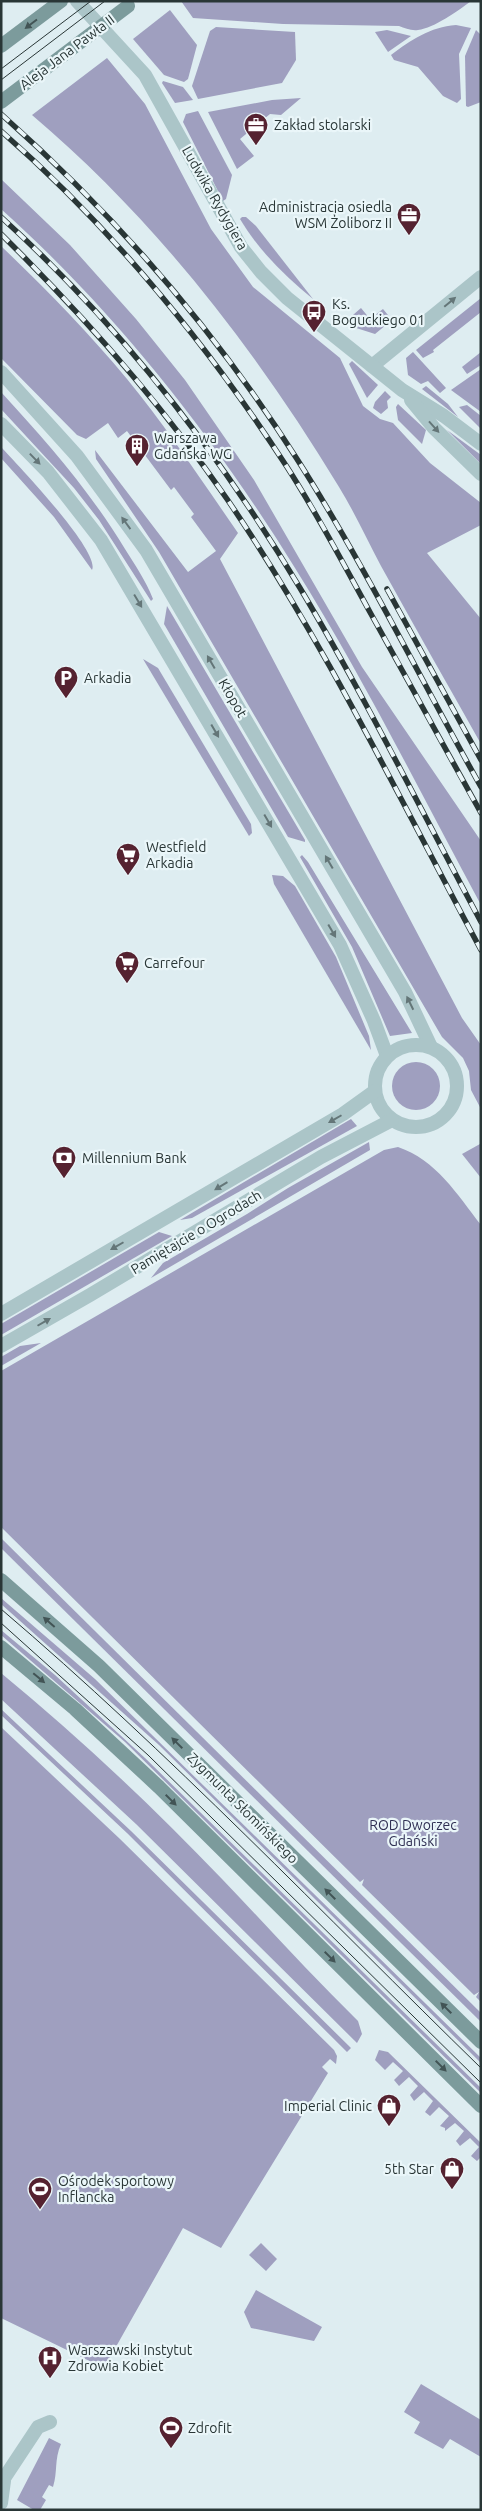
<svg xmlns="http://www.w3.org/2000/svg" width="482" height="2511" font-family="Ubuntu,sans-serif">
	<rect width="100%" height="100%" fill="#deedf1"/>
	<g fill="#9f9fbf">
		<path d="M181,1H471C458,11 434,28 418,30C411,31 405,28 399,26L283,24L193,18Z"/>
		<polygon points="170,10 197,45 188,79 184,82 164,75 133,39"/>
		<path d="M456,25L471,28L459,54L461,99L457,103L443,96L418,67L394,60L391,55C411,40 430,27 456,25Z"/>
		<polygon points="216,27 295,32 296,60 282,83 198,99 192,86 210,31"/>
		<polygon points="387,30 411,36 388,52 375,32"/>
		<polygon points="476,30 481,35 481,102 468,107 466,106 465,56"/>
		<path d="M107,58L145,104L211,229L253,287L340,358L363,406L380,419L393,423L430,463L481,503V525L427,553L481,619V744C448,685 414,626 381,566C367,540 355,513 339,487C255,349 156,220 32,115Z"/>
		<polygon points="163,81 183,87 193,100 175,103 162,83"/>
		<polygon points="301,98 281,115 270,114 240,139 254,156 237,169 208,112 272,100"/>
		<polygon points="198,111 232,175 226,199 223,201 183,122 186,114"/>
		<path d="M1,179L70,245L136,319L185,380L254,480L362,667L481,841V905C420,792 363,677 295,568C214,437 116,312 1,209Z"/>
		<path d="M242,217H246L256,226L313,299C285,276 259,251 240,219Z"/>
		<path d="M1,246C45,288 88,332 127,379C167,428 202,481 238,533L220,559L462,1018L481,1045V1109L471,1090L469,1071L463,1058L442,1037L159,552L96,459L95,450L188,572L216,551L191,517L194,514L174,487L171,490L127,431L118,438L108,423L86,439L77,435L1,358Z"/>
		<polygon points="481,298 481,312 433,350 434,352 423,358 416,350"/>
		<polygon points="361,308 370,319 383,309 392,320 375,334 350,326 346,321"/>
		<polygon points="413,352 446,388 440,393 428,381 421,384 408,375 406,358"/>
		<polygon points="481,352 481,365 467,374 462,367"/>
		<polygon points="352,361 378,385 367,398 349,364"/>
		<polygon points="481,369 481,412 451,390"/>
		<polygon points="426,386 448,404 458,417 422,389"/>
		<polygon points="385,391 391,397 387,401 388,408 381,414 373,408 375,402"/>
		<path d="M1,392C46,441 90,491 125,549C135,565 146,581 153,599L151,601L99,520L74,488L1,409Z"/>
		<polygon points="398,404 426,430 422,444 398,420 396,407"/>
		<polygon points="467,405 481,416 481,429 459,407"/>
		<polygon points="447,430 481,455 481,464"/>
		<path d="M1,447C17,464 101,552 92,570L54,517L1,458Z"/>
		<polygon points="167,606 305,840 305,842 288,837 164,624"/>
		<polygon points="143,659 158,668 251,824 252,833 249,836"/>
		<polygon points="302,855 308,862 412,1033 390,1036 352,947 300,857"/>
		<polygon points="272,875 283,876 295,886 336,957 369,1036 371,1050 274,884"/>
		<circle cx="416" cy="1086" r="24"/>
		<polygon points="351,1119 357,1126 192,1218 180,1220"/>
		<polygon points="369,1142 370,1150 151,1278 163,1263 247,1214 288,1188"/>
		<polygon points="480,1144 481,1145 481,1178 462,1154"/>
		<path d="M398,1147C436,1160 457,1194 481,1225V2002L476,1997L479,1992L474,1995L362,1885L364,1879L360,1882L1,1527V1371L384,1150Z"/>
		<polygon points="159,1232 172,1236 1,1335 1,1324"/>
		<polygon points="41,1343 1,1366 1,1357 20,1346"/>
		<polygon points="1,1538 481,2013 481,2022 1,1548"/>
		<polygon points="1,1598 95,1679 481,2058 481,2063 159,1745 1,1604"/>
		<polygon points="1,1630 55,1675 145,1758 481,2088 481,2093 125,1742 1,1635"/>
		<path d="M1,1673C79,1737 153,1807 222,1879C268,1927 311,1975 358,2021L362,2034L357,2043L136,1824L1,1699Z"/>
		<polygon points="1,1709 131,1831 351,2048 347,2052 127,1833 1,1715"/>
		<polygon points="1,1727 120,1839 334,2050 337,2056 336,2064 330,2059 322,2067 328,2073 221,2248 183,2228 104,2368 1,2318"/>
		<polygon points="379,2050 388,2052 481,2143 481,2157 477,2161 471,2156 479,2147 470,2138 460,2146 456,2141 464,2131 455,2123 445,2131 445,2128 440,2126 449,2116 439,2107 430,2116 425,2112 433,2101 424,2092 414,2101 410,2095 418,2086 409,2077 399,2086 394,2080 403,2071 393,2062 385,2070 375,2060"/>
		<polygon points="261,2243 277,2259 266,2271 249,2255"/>
		<polygon points="256,2290 322,2327 314,2341 251,2328 244,2312"/>
		<polygon points="421,2384 481,2420 481,2457 450,2439 443,2449 414,2433 420,2422 404,2412"/>
		<path d="M49,2438L61,2444C54,2460 58,2471 53,2487L49,2485L42,2497L46,2500L40,2510H34L17,2500Z"/>
	</g>
	<g fill="none" stroke-linecap="round" stroke-linejoin="round">
		<g stroke="#abc5c8" stroke-width="14">
			<polyline points="372,366 481,277"/>
			<polyline points="1,372 77,456 146,550 405,992 431,1047"/>
			<polyline points="1,424 48,472 101,540 340,945 374,1021 387,1056"/>
			<circle cx="416" cy="1086" r="41"/>
			<polyline points="1,1314 343,1114 375,1091"/>
			<polyline points="1,1346 90,1295 321,1157 392,1120"/>
			<polyline points="1,2483 38,2427 50,2422"/>
			<polyline points="1,2503 4,2481"/>
		</g>
		<g stroke="#abc5c8" stroke-width="14">
			<polyline points="77,1 145,75 241,247 261,272 287,298 402,390 444,416 481,444"/>
			<polyline points="411,400 434,428 481,474"/>
		</g>
		<g stroke="#7c9b9c" stroke-width="14">
			<polyline points="1,46 61,1"/>
			<polyline points="1,1580 99,1666 481,2042"/>
			<polyline points="1,1647 75,1709 159,1787 481,2106"/>
		</g>
		<g stroke="#293636" stroke-width="1">
			<polyline points="1,69 91,1"/>
			<polyline points="1,80 105,1"/>
			<path d="M1,1609C170,1753 323,1914 481,2068"/>
			<polyline points="1,1623 148,1755 481,2083"/>
		</g>
		<defs>
			<g id="rail">
				<path d="M1,114C115,215 215,330 297,459C364,564 420,678 481,787"/>
				<path d="M1,131C112,228 207,344 287,467C318,515 344,565 371,614C408,680 444,747 481,813"/>
				<path d="M1,217C118,323 219,453 300,588C365,697 421,810 481,922"/>
				<path d="M1,234C84,316 161,403 227,499C324,641 399,798 481,950"/>
				<polyline points="387,589 481,760"/>
			</g>
		</defs>
		<use href="#rail" stroke="#293636" stroke-width="5.5"/>
		<use href="#rail" stroke="#eaf6f9" stroke-width="4" stroke-dasharray="11" stroke-linecap="butt"/>
		<polyline stroke="#7c9b9c" stroke-width="14" points="1,102 128,6"/>
	</g>
	<defs><path id="oneway-solid" d="M-6-.8H1V-3.2L6.5 0L1 3.2V.8H-6Z" transform="scale(1.25)"/></defs>
	<g fill="#425455">
		<use href="#oneway-solid" transform="translate(31 24) rotate(143)"/>
		<use href="#oneway-solid" transform="translate(49 1622) rotate(-139)"/>
		<use href="#oneway-solid" transform="translate(39 1678) rotate(40)"/>
		<use href="#oneway-solid" transform="translate(177 1743) rotate(-135)"/>
		<use href="#oneway-solid" transform="translate(171 1800) rotate(45)"/>
		<use href="#oneway-solid" transform="translate(330 1894) rotate(-135)"/>
		<use href="#oneway-solid" transform="translate(330 1957) rotate(45)"/>
		<use href="#oneway-solid" transform="translate(446 2008) rotate(-135)"/>
		<use href="#oneway-solid" transform="translate(441 2066) rotate(45)"/>
	</g>
	<g fill="#647678">
		<use href="#oneway-solid" transform="translate(450 302) rotate(-40)"/>
		<use href="#oneway-solid" transform="translate(434 427) rotate(48)"/>
		<use href="#oneway-solid" transform="translate(35 459) rotate(46)"/>
		<use href="#oneway-solid" transform="translate(126 523) rotate(-126)"/>
		<use href="#oneway-solid" transform="translate(138 601) rotate(59)"/>
		<use href="#oneway-solid" transform="translate(211 662) rotate(-120)"/>
		<use href="#oneway-solid" transform="translate(215 731) rotate(60)"/>
		<use href="#oneway-solid" transform="translate(268 821) rotate(60)"/>
		<use href="#oneway-solid" transform="translate(329 862) rotate(-120)"/>
		<use href="#oneway-solid" transform="translate(332 931) rotate(60)"/>
		<use href="#oneway-solid" transform="translate(410 1003) rotate(-116)"/>
		<use href="#oneway-solid" transform="translate(335 1119) rotate(150)"/>
		<use href="#oneway-solid" transform="translate(221 1186) rotate(149)"/>
		<use href="#oneway-solid" transform="translate(117 1246) rotate(150)"/>
		<use href="#oneway-solid" transform="translate(44 1322) rotate(-30)"/>
	</g>
	<defs>
		<symbol id="office-pin" viewBox="-11 -11 22 30"><path d="M0 17L-7.5 6A9.5 9.5 0 1 1 7.5 6Z" fill="#552230" stroke="#eaf6f9"/><path d="M-6-3h4V-5.5h4V-3h4V5H-6ZM-1-4.5V-3h2v-1.5ZM-6 0V1H6V0Z" fill="#fff"/></symbol>
		<symbol id="bus-pin" viewBox="-11 -11 22 30"><path d="M0 17L-7.5 6A9.5 9.5 0 1 1 7.5 6Z" fill="#552230" stroke="#eaf6f9"/><path d="M-5-6H5V4H4V6H2V4H-2V6H-4V4H-5ZM-3.5-4V0h7V-4ZM-3.5 1.2v1.5H-2V1.2ZM2 1.2v1.5H3.5V1.2Z" fill="#fff"/></symbol>
		<symbol id="building-pin" viewBox="-11 -11 22 30"><path d="M0 17L-7.5 6A9.5 9.5 0 1 1 7.5 6Z" fill="#552230" stroke="#eaf6f9"/><path d="M-4-6H4V6H1V3H-1V6H-4ZM-2.5-4.3h1.7v1.8h-1.7ZM.8-4.3h1.7v1.8H.8ZM-2.5-1h1.7V.8h-1.7ZM.8-1h1.7V.8H.8Z" fill="#fff"/></symbol>
		<symbol id="parking-pin" viewBox="-11 -11 22 30"><path d="M0 17L-7.5 6A9.5 9.5 0 1 1 7.5 6Z" fill="#552230" stroke="#eaf6f9"/><path d="M-3.5-5.5H1a3.5 3.5 0 0 1 0 7H-1V5.5H-3.5ZM-1-3.4V-.6H.8a1.4 1.4 0 0 0 0-2.8Z" fill="#fff"/></symbol>
		<symbol id="supermarket-pin" viewBox="-11 -11 22 30"><path d="M0 17L-7.5 6A9.5 9.5 0 1 1 7.5 6Z" fill="#552230" stroke="#eaf6f9"/><path d="M-6-5.5h2.5l.6 2H6L4.5 2H-2.5L-4.4-4H-6ZM-1.5 3.2a1.3 1.3 0 1 0 .1 0ZM3 3.2a1.3 1.3 0 1 0 .1 0Z" fill="#fff"/></symbol>
		<symbol id="bank-pin" viewBox="-11 -11 22 30"><path d="M0 17L-7.5 6A9.5 9.5 0 1 1 7.5 6Z" fill="#552230" stroke="#eaf6f9"/><path d="M-6-4H6V4H-6ZM0-2.3a2.3 2.3 0 1 0 0 4.6a2.3 2.3 0 1 0 0-4.6Z" fill="#fff"/></symbol>
		<symbol id="shop-pin" viewBox="-11 -11 22 30"><path d="M0 17L-7.5 6A9.5 9.5 0 1 1 7.5 6Z" fill="#552230" stroke="#eaf6f9"/><path d="M-5-2.5h2.3a2.7 3.5 0 0 1 5.4 0H5L5.5 6h-11ZM-1.5-2.5h3a1.5 2.3 0 0 0-3 0Z" fill="#fff"/></symbol>
		<symbol id="stadium-pin" viewBox="-11 -11 22 30"><path d="M0 17L-7.5 6A9.5 9.5 0 1 1 7.5 6Z" fill="#552230" stroke="#eaf6f9"/><path d="M0-5a6.5 5 0 1 0 0 10a6.5 5 0 1 0 0-10ZM-3.5-1.8h7v3.6h-7Z" fill="#fff"/></symbol>
		<symbol id="hospital-pin" viewBox="-11 -11 22 30"><path d="M0 17L-7.5 6A9.5 9.5 0 1 1 7.5 6Z" fill="#552230" stroke="#eaf6f9"/><path d="M-5-5h3v3.5h4V-5h3V5h-3V1.5h-4V5h-3Z" fill="#fff"/></symbol>
	</defs>
	<g fill-rule="evenodd">
		<use href="#office-pin" x="242" y="111" width="28" height="38"/>
		<use href="#office-pin" x="395" y="201" width="28" height="38"/>
		<use href="#bus-pin" x="300" y="298" width="28" height="38"/>
		<use href="#building-pin" x="123" y="432" width="28" height="38"/>
		<use href="#parking-pin" x="52" y="664" width="28" height="38"/>
		<use href="#supermarket-pin" x="114" y="841" width="28" height="38"/>
		<use href="#supermarket-pin" x="113" y="949" width="28" height="38"/>
		<use href="#bank-pin" x="50" y="1144" width="28" height="38"/>
		<use href="#shop-pin" x="375" y="2092" width="28" height="38"/>
		<use href="#shop-pin" x="438" y="2155" width="28" height="38"/>
		<use href="#stadium-pin" x="26" y="2175" width="28" height="38"/>
		<use href="#hospital-pin" x="36" y="2344" width="28" height="38"/>
		<use href="#stadium-pin" x="157" y="2414" width="28" height="38"/>
	</g>
	<g text-anchor="middle" dominant-baseline="central" stroke-width="4.5" stroke-linejoin="round" paint-order="stroke">
		<g font-size="14" fill="#293636" stroke="#eaf6f9">
			<text transform="translate(67 52) rotate(-37)">Aleja Jana Pawła II</text>
			<text transform="translate(215 198) rotate(60)">Ludwika Rydygiera</text>
			<text transform="translate(233 698) rotate(60)">Kłopot</text>
			<text transform="translate(196 1232) rotate(-31)">Pamiętajcie o Ogrodach</text>
			<text transform="translate(243 1808) rotate(45)">Zygmunta Słomińskiego</text>
		</g>
		<g font-size="14" fill="#293636" stroke="#eaf6f9" text-anchor="start">
			<text x="274" y="125">Zakład stolarski</text>
			<text x="392" y="207" text-anchor="end">Administracja osiedla<tspan x="392" dy="16">WSM Żoliborz II</tspan></text>
			<text x="332" y="304">Ks.<tspan x="332" dy="16">Boguckiego 01</tspan></text>
			<text x="154" y="438">Warszawa<tspan x="154" dy="16">Gdańska WG</tspan></text>
			<text x="84" y="678">Arkadia</text>
			<text x="146" y="847">Westfield<tspan x="146" dy="16">Arkadia</tspan></text>
			<text x="144" y="963">Carrefour</text>
			<text x="82" y="1158">Millennium Bank</text>
			<text x="372" y="2106" text-anchor="end">Imperial Clinic</text>
			<text x="434" y="2169" text-anchor="end">5th Star</text>
			<text x="58" y="2181">Ośrodek sportowy<tspan x="58" dy="16">Inflancka</tspan></text>
			<text x="68" y="2350">Warszawski Instytut<tspan x="68" dy="16">Zdrowia Kobiet</tspan></text>
			<text x="188" y="2428">Zdrofit</text>
		</g>
		<g font-size="14" fill="#2f2f53" stroke="#eaf6f9">
			<text x="413" y="1825">ROD Dworzec<tspan x="413" dy="16">Gdański</tspan></text>
		</g>
	</g>
	<rect width="482" height="2511" fill="none" stroke="#293636" stroke-width="5"/>
</svg>
